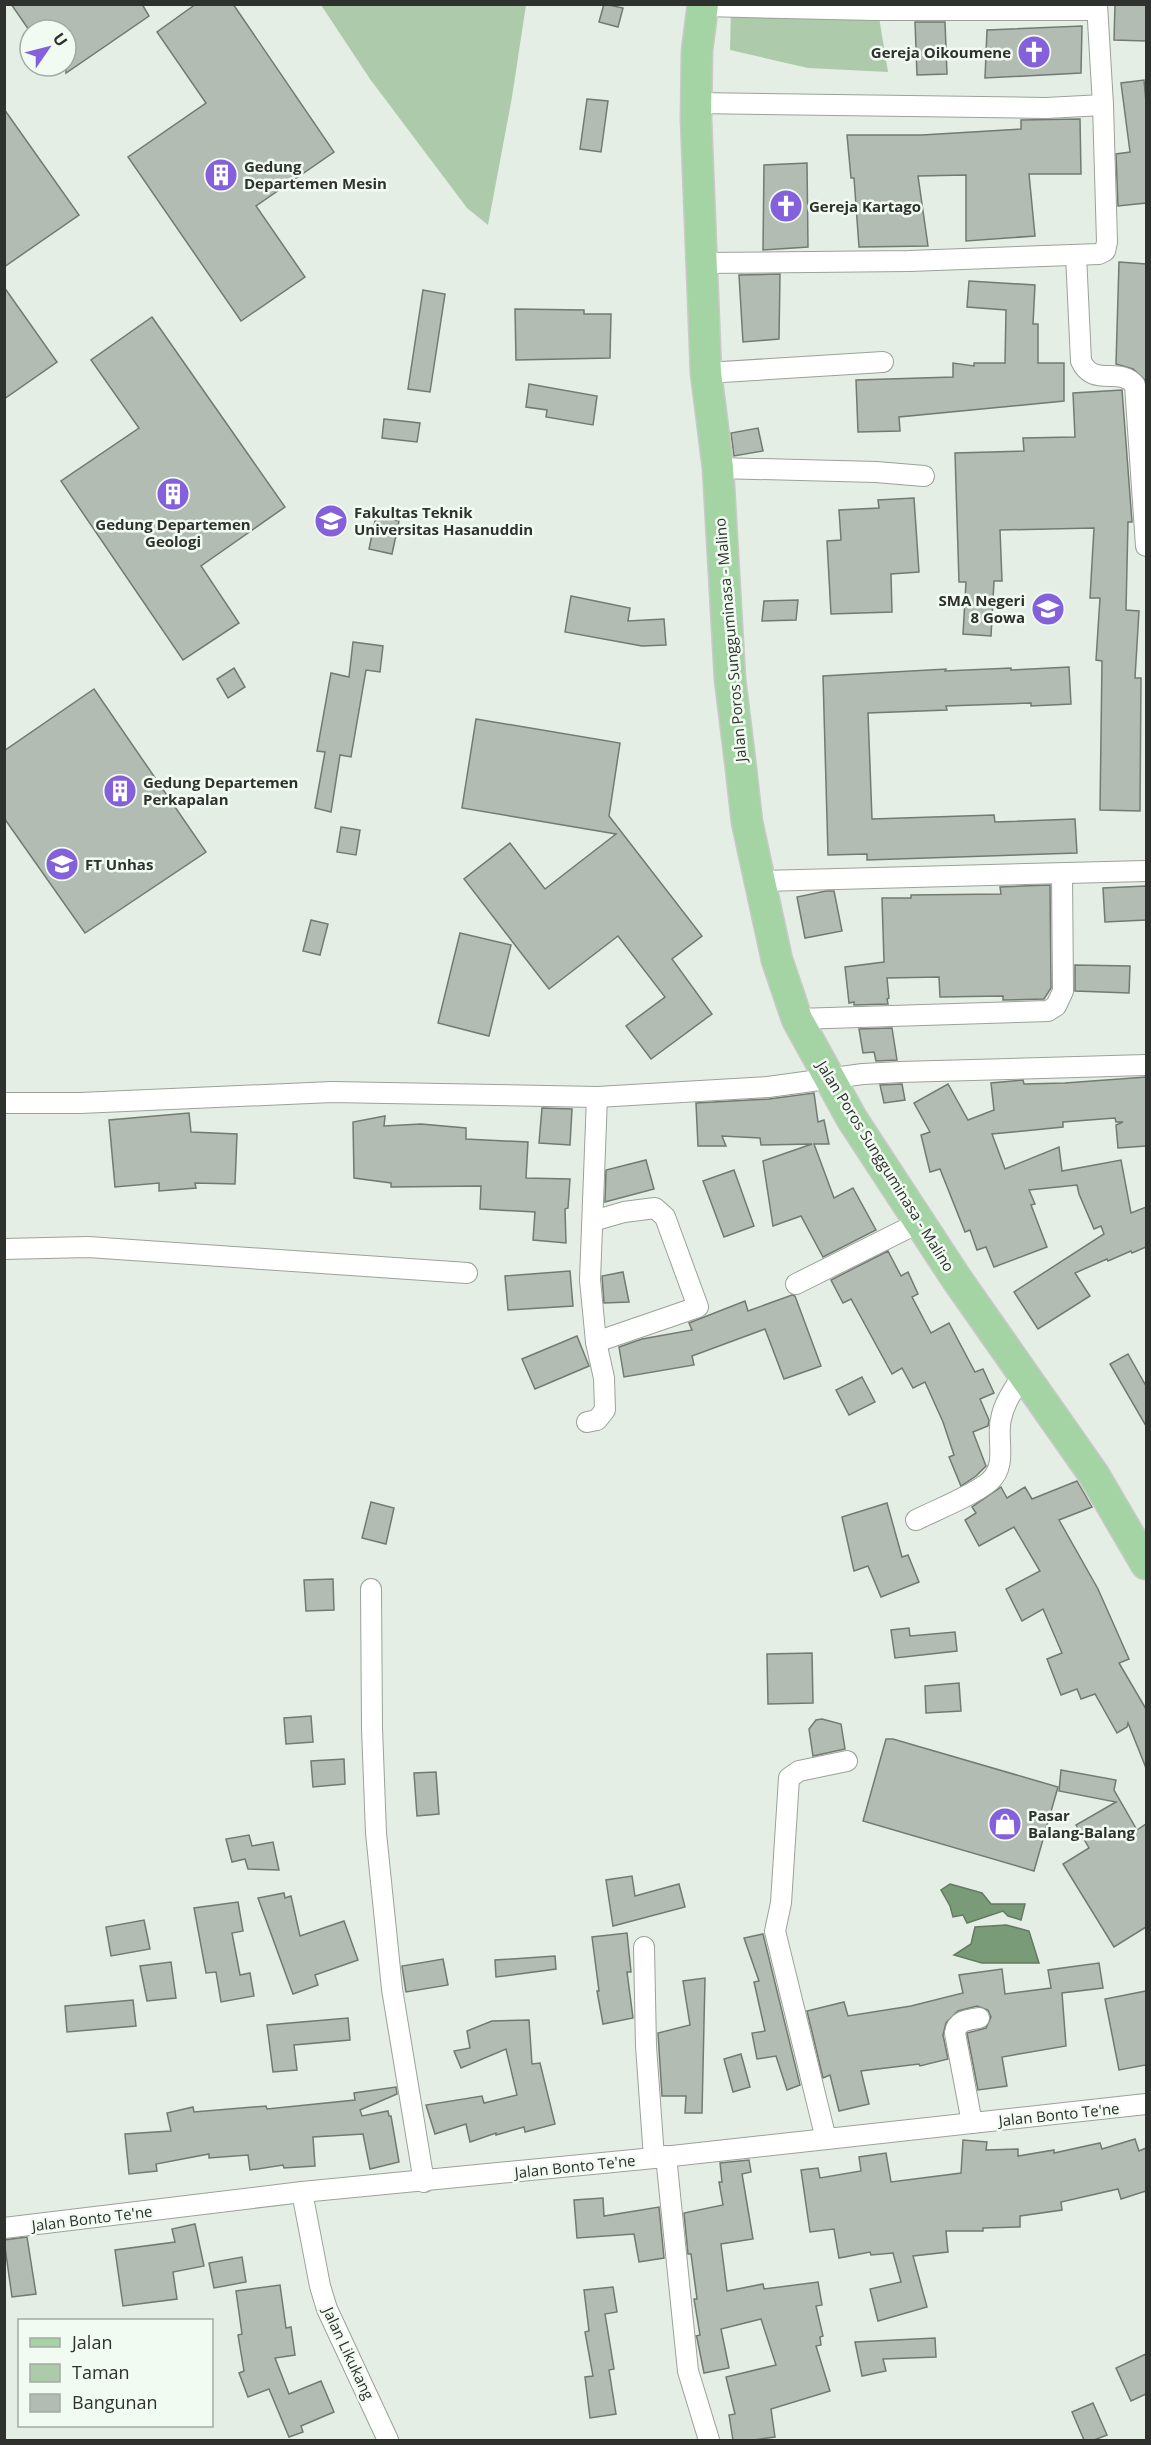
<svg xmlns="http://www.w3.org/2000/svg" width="1151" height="2445" font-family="'Open Sans',sans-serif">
	<rect width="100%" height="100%" fill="#e5eee4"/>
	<g fill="#adcbab">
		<polygon points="321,5 526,5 512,97 488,225 467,208 370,79"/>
		<polygon points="731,5 877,5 888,72 808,68 730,50"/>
	</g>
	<g fill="#799b77" stroke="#627b61" stroke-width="1.5">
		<polygon points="950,1884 982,1893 991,1904 1025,1904 1021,1920 1008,1916 1003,1911 967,1923 963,1915 953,1917 950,1906 941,1890"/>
		<polygon points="1006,1925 1029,1931 1039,1963 982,1963 954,1955 971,1944 975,1927"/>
	</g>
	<g fill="#b3bcb3" stroke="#727a71" stroke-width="1.5">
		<polygon points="11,4 142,4 149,16 66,73 66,30 29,30"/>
		<polygon points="196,4 233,4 334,152 256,206 305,277 241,321 128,157 206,103 157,32"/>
		<polygon points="604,4 623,8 618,27 599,22"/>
		<polygon points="1115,4 1146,4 1146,41 1114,40"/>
		<polygon points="915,22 945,22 947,74 917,75"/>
		<polygon points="1082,26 1081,73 985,78 987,30"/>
		<polygon points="1144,80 1146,102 1146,203 1118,206 1116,154 1130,152 1121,83"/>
		<polygon points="587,99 608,101 601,152 580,149"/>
		<polygon points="4,109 79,215 4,267"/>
		<polygon points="1080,119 1081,174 1029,174 1035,236 966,241 966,175 918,176 928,246 859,247 854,178 851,178 847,135 922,135 1021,129 1021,120"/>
		<polygon points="807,163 808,247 763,250 764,165"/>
		<polygon points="1119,262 1146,264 1146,381 1133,369 1116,364"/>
		<polygon points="780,274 779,339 743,342 739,275"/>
		<polygon points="969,281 1035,285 1033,324 1038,324 1038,363 1064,363 1064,401 899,417 900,431 858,432 856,380 953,377 953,363 974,366 974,363 1005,363 1006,310 967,307"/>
		<polygon points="4,287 57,362 4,399"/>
		<polygon points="423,290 445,294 430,392 408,389"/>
		<polygon points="515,309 584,310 584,314 611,314 610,358 516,360"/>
		<polygon points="152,317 285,507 201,566 239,623 183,660 61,481 139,428 91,360"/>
		<polygon points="529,384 597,396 593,425 546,417 547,410 526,407"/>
		<polygon points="1122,390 1132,522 1128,522 1126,610 1139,611 1135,678 1141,678 1140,811 1100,810 1102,661 1096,660 1100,598 1090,598 1094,528 1000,530 1002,581 994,581 991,636 963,634 966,582 959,582 955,453 1024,451 1023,438 1075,437 1073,393"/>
		<polygon points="384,419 420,423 417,442 382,438"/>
		<polygon points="758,428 763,451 734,456 731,433"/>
		<polygon points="914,498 919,572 891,574 892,612 831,614 827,541 841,540 839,510 879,508 878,500"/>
		<polygon points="376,516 399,521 392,554 369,549"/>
		<polygon points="571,596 630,608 628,621 664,619 666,645 642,646 565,632"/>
		<polygon points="798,600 796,620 762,621 764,601"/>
		<polygon points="353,642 383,646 380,672 366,670 351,757 340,755 331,812 315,808 325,752 317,751 331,673 349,677"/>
		<polygon points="1069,667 1071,704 1031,706 1031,703 946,706 947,710 868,713 872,819 994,815 995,822 1075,819 1077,853 867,860 867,854 828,855 823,676 946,669 945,671 1011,668 1011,670"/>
		<polygon points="234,668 245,687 228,698 217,679"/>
		<polygon points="94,689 206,852 85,933 4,818 4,751"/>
		<polygon points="476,719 620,743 609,816 702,936 672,959 712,1014 651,1059 626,1026 665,997 618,936 549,989 464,879 510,843 545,889 616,834 462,808"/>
		<polygon points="341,827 360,830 356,855 337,852"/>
		<polygon points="1050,885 1051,988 1044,999 1003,1000 1003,996 940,997 939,977 887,978 889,998 887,999 888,1004 854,1005 854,1002 849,1003 845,967 884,962 882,898 911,898 911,895 1001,894 1000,887"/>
		<polygon points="1146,886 1146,920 1105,922 1103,888"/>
		<polygon points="826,891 834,891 842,931 805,938 797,897"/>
		<polygon points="311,920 328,924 320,955 303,951"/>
		<polygon points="460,933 511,945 489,1036 438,1023"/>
		<polygon points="1075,965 1130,966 1129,993 1075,991"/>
		<polygon points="892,1028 897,1060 876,1061 874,1052 863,1053 859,1029"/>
		<polygon points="1146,1077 1146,1146 1118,1148 1116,1125 1123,1122 1116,1122 1115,1118 1063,1122 1063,1127 992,1134 1005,1169 1059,1147 1062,1171 1121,1160 1131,1213 1146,1207 1146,1247 1132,1253 1131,1251 1108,1261 1107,1259 1075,1273 1090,1296 1038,1329 1014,1292 1104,1234 1101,1226 1094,1229 1079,1194 1077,1185 1029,1190 1035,1204 1031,1205 1047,1247 994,1267 986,1247 977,1250 970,1230 965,1232 940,1169 930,1172 921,1135 930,1132 914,1103 948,1084 968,1120 994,1110 991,1083 1023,1080 1024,1084 1065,1083"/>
		<polygon points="902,1084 905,1100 884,1103 880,1085"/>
		<polygon points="814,1093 818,1122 824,1120 829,1144 814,1144 834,1198 853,1188 876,1230 823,1257 801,1216 773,1226 763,1161 812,1144 761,1145 760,1138 722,1136 726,1146 698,1146 696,1103 769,1099"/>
		<polygon points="542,1108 572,1109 570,1145 539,1143"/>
		<polygon points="189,1113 191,1132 237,1134 235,1184 195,1183 196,1188 159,1191 159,1183 115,1187 109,1120"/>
		<polygon points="385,1116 384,1126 421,1124 466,1128 466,1139 528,1142 526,1178 570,1179 568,1208 565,1209 566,1243 533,1240 535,1212 480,1209 481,1186 391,1187 391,1183 354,1178 353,1122"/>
		<polygon points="646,1160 654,1189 605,1202 606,1170"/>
		<polygon points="734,1170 754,1226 724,1237 703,1181"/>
		<polygon points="888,1251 901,1276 908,1272 918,1294 912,1297 931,1333 949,1323 975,1372 983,1369 994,1393 980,1399 989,1420 988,1426 973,1432 986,1466 976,1476 961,1486 949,1457 954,1455 943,1422 925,1382 913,1388 902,1368 892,1374 851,1299 843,1303 831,1280"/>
		<polygon points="570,1271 573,1306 508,1310 505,1276"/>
		<polygon points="623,1272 629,1302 604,1303 602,1276"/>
		<polygon points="792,1295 795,1296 821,1366 784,1379 765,1329 692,1356 694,1365 624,1377 619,1347 642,1339 692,1330 689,1323 745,1301 748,1311"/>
		<polygon points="577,1336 589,1366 535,1389 522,1359"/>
		<polygon points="1128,1354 1146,1386 1146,1426 1110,1364"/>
		<polygon points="862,1377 875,1402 849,1415 836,1390"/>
		<polygon points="1077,1481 1092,1507 1059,1520 1098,1589 1129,1659 1119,1663 1146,1709 1146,1768 1128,1723 1127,1727 1117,1733 1095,1694 1081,1699 1077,1689 1061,1695 1047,1659 1062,1653 1043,1609 1022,1621 1006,1589 1040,1571 1014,1527 979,1546 965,1520 976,1513 972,1507 1001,1487 1007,1498 1025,1487 1032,1499"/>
		<polygon points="371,1502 394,1508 386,1544 362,1538"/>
		<polygon points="887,1503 902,1557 908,1555 919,1582 881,1597 868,1566 854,1571 842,1517"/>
		<polygon points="333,1579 334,1610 306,1611 304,1580"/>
		<polygon points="909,1628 910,1636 955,1632 957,1651 895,1658 891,1630"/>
		<polygon points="812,1653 813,1703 768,1704 767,1654"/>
		<polygon points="959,1683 961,1711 926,1713 925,1686"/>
		<polygon points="311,1716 313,1742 286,1744 284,1718"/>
		<polygon points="822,1719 841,1724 845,1749 813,1756 809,1729 816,1720"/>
		<polygon points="886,1739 893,1739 1058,1787 1034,1871 863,1821"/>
		<polygon points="344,1759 345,1784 313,1787 311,1761"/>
		<polygon points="1061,1770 1116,1780 1114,1790 1137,1830 1146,1824 1146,1927 1114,1947 1063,1864 1089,1848 1076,1825 1116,1802 1059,1791"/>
		<polygon points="436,1772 439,1814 417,1816 414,1773"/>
		<polygon points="249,1835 252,1846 273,1842 279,1870 248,1869 245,1859 232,1862 226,1839"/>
		<polygon points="632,1876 635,1896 679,1884 685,1907 613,1926 606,1880"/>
		<polygon points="284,1893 285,1898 291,1896 300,1936 344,1921 358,1960 315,1975 318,1985 293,1994 258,1898"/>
		<polygon points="238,1902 243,1931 232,1933 240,1975 250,1973 254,1996 221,2002 216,1972 206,1973 194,1908"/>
		<polygon points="144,1920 150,1949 111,1956 106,1927"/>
		<polygon points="627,1933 631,1972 627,1972 633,2018 603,2024 597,1991 599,1991 592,1937"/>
		<polygon points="763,1934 800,2085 787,2090 776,2056 757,2059 752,2033 765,2031 754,1982 759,1981 744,1938"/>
		<polygon points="555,1956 556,1969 496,1977 495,1960"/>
		<polygon points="443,1959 448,1985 406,1992 402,1966"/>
		<polygon points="171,1962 176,1998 147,2001 140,1966"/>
		<polygon points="1099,1963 1103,1988 1062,1993 1066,2046 1002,2057 1007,2086 978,2090 967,2033 986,2028 991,2017 988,2010 977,2006 958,2011 946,2023 943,2035 948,2059 920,2066 919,2064 861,2071 869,2104 839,2111 830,2075 823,2078 807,2011 844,2002 848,2016 911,2006 963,1993 959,1975 1002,1969 1005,1994 1051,1988 1048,1970"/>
		<polygon points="705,1978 702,2113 685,2113 686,2096 662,2096 658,2033 690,2025 683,1981"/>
		<polygon points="1146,1991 1146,2065 1119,2070 1105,1999"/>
		<polygon points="133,2000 136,2026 67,2032 65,2006"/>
		<polygon points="348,2018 350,2040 294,2045 297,2070 273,2072 267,2025"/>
		<polygon points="529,2020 532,2064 540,2063 555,2124 525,2132 524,2127 496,2135 496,2133 470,2142 466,2124 435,2134 426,2105 482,2096 484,2103 517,2095 506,2049 461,2068 454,2051 470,2048 467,2031 492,2021"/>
		<polygon points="741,2054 750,2087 733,2092 724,2059"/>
		<polygon points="396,2087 397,2094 360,2110 362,2116 388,2111 389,2116 391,2116 399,2162 370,2169 363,2134 313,2137 315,2166 284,2168 283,2165 250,2170 248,2155 209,2158 209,2154 156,2164 157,2171 129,2174 125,2134 171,2131 167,2113 193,2107 194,2112 266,2106 267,2109 355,2100 354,2093"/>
		<polygon points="1135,2139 1139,2151 1146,2148 1146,2191 1121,2199 1118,2189 1061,2202 1062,2210 1020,2216 1020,2227 983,2228 983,2231 946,2231 948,2252 913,2256 927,2307 878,2321 870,2289 901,2282 893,2253 871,2255 870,2252 839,2258 834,2229 810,2232 801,2170 818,2168 820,2178 861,2171 859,2157 886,2153 891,2182 961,2173 963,2140 987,2142 986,2150 1018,2149 1018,2156 1054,2150 1054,2153 1100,2143 1102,2149"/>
		<polygon points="749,2160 751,2172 742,2174 753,2239 721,2244 727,2291 763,2284 764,2289 818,2282 822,2305 816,2306 823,2336 820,2337 821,2345 816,2346 830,2391 771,2409 775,2437 754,2440 733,2440 729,2415 735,2414 726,2377 776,2365 761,2319 721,2329 729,2368 704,2373 697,2338 696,2336 700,2335 694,2299 697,2299 691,2254 688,2254 684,2213 723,2205 719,2182 722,2182 720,2163"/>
		<polygon points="603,2198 604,2216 659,2207 664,2258 639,2262 634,2234 577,2238 574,2200"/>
		<polygon points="195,2224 204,2266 173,2272 177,2299 123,2306 115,2250 175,2242 172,2229"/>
		<polygon points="27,2237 36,2294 12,2297 4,2240"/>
		<polygon points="242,2257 246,2282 214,2288 209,2263"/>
		<polygon points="280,2285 286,2328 291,2327 295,2355 275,2358 289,2394 321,2381 334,2412 301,2426 303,2432 289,2437 269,2389 248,2397 239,2373 244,2371 238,2335 242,2334 236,2291"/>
		<polygon points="613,2287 617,2312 605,2314 614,2369 609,2370 616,2414 590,2418 585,2377 593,2376 585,2332 589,2331 584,2290"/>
		<polygon points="935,2338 936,2357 883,2359 886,2371 862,2376 855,2342"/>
		<polygon points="1146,2354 1146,2394 1131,2401 1116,2368"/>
		<polygon points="1093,2403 1107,2435 1094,2440 1084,2440 1072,2412"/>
	</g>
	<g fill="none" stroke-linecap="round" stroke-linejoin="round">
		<defs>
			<g id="street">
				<polyline points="703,6 874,10 1097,10"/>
				<polyline points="696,103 1046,108 1103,105"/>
				<path d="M1076,255L1081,361C1093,388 1120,366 1135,385L1146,546"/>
				<polyline points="702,263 909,261 1099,254 1105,251 1107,242 1103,105 1097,4"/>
				<polyline points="706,373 883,362"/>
				<polyline points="718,468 876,472 924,476"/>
				<polyline points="759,881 1146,871"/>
				<polyline points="797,1019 1048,1011 1056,1006 1063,991 1062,874"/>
				<polyline points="4,1103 80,1103 332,1092 597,1097 768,1087 863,1074 900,1072 1146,1065"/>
				<polyline points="593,1221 624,1212 655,1208 665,1217 698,1307 596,1342"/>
				<polyline points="4,1249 88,1247 467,1273"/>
				<polyline points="796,1284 920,1222"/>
				<polyline points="587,1422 597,1420 605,1410 604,1378 596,1342 590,1280 597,1097"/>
				<path d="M916,1520C936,1510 974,1495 990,1481C1008,1464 996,1440 1001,1419C1004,1402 1015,1388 1024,1373"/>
				<polyline points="371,1589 372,1728 376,1833 392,1989 424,2182"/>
				<polyline points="644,1947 646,2046 654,2158"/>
				<path d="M972,2123L955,2033C957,2020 968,2020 979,2018"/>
				<polyline points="826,2139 775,1931 781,1903 789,1778 799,1771 847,1761"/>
				<polyline points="666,2156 688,2371 709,2440"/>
				<polyline points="302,2192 320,2286 327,2309 388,2440"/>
				<polyline points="4,2228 302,2192 654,2158 1146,2104"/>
			</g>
			<polyline id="primary" points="703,4 697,51 696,119 706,373 718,468 730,679 741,769 747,822 777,960 797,1019 852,1119 956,1278 1094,1475 1146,1564"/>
		</defs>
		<use href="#street" stroke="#9aa299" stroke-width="22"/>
		<use href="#primary" stroke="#c9c9c9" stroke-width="33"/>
		<use href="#street" stroke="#fff" stroke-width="20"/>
		<use href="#primary" stroke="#a4d4a3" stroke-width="30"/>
	</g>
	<defs>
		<symbol id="church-disc" viewBox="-11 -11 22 22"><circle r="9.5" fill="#8461db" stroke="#f2fbf2"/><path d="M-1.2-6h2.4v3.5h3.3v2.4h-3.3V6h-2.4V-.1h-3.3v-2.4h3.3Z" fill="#fff"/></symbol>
		<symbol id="building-disc" viewBox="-11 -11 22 22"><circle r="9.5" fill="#8461db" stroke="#f2fbf2"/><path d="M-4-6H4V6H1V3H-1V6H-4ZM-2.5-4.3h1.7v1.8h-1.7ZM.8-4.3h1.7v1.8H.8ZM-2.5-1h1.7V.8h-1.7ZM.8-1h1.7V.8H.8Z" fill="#fff"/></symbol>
		<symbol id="university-disc" viewBox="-11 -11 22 22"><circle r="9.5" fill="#8461db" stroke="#f2fbf2"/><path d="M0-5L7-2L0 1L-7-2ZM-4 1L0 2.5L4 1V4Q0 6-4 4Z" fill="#fff"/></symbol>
		<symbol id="school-disc" viewBox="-11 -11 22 22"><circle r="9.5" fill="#8461db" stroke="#f2fbf2"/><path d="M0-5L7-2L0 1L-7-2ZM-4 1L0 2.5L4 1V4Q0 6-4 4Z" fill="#fff"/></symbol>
		<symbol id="shop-disc" viewBox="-11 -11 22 22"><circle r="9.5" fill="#8461db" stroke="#f2fbf2"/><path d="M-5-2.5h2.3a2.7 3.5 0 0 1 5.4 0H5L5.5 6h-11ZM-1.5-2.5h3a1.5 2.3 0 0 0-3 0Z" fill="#fff"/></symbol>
	</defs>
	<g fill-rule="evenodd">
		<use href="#church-disc" x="1015" y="33" width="38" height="38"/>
		<use href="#building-disc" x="202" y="156" width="38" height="38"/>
		<use href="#church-disc" x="767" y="187" width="38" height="38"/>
		<use href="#building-disc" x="154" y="475" width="38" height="38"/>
		<use href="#university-disc" x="312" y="502" width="38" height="38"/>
		<use href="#school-disc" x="1029" y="590" width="38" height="38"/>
		<use href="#building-disc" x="101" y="772" width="38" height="38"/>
		<use href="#university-disc" x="43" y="845" width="38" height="38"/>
		<use href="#shop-disc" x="986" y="1805" width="38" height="38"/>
	</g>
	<g text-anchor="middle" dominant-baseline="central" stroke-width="5" stroke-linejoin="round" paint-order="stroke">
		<g font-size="15" font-weight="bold" fill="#2e312e" stroke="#f2fbf2" text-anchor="start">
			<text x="1011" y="52" text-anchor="end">Gereja Oikoumene</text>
			<text x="244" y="166">Gedung<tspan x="244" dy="17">Departemen Mesin</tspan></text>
			<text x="809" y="206">Gereja Kartago</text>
			<text x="354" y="512">Fakultas Teknik<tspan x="354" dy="17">Universitas Hasanuddin</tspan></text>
			<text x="173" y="524" text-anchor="middle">Gedung Departemen<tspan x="173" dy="17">Geologi</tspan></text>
			<text x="1025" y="600" text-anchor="end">SMA Negeri<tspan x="1025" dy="17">8 Gowa</tspan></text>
			<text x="143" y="782">Gedung Departemen<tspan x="143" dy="17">Perkapalan</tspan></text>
			<text x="85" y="864">FT Unhas</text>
			<text x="1028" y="1815">Pasar<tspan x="1028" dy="17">Balang-Balang</tspan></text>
		</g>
		<g font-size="15" fill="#2e312e" stroke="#f2fbf2">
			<text transform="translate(730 640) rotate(-95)">Jalan Poros Sungguminasa - Malino</text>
			<text transform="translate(886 1166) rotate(58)">Jalan Poros Sungguminasa - Malino</text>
			<text transform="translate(1059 2114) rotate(-6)">Jalan Bonto Te'ne</text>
			<text transform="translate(575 2166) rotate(-6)">Jalan Bonto Te'ne</text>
			<text transform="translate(92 2218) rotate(-7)">Jalan Bonto Te'ne</text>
			<text transform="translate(349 2353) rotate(65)">Jalan Likukang</text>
		</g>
	</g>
	<rect width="1151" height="2445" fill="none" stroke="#2e312e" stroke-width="12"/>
	<rect x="18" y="2319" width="195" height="108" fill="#f2fbf2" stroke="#a4aaa4" stroke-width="1.5"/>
	<rect x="30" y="2338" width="30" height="9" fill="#a4d4a3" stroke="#a4aaa4" stroke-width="1.5"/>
	<text x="72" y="2349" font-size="18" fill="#2e312e">Jalan</text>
	<rect x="30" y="2364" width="30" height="18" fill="#adcbab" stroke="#a4aaa4" stroke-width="1.5"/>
	<text x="72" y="2379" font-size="18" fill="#2e312e">Taman</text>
	<rect x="30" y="2394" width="30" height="18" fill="#b3bcb3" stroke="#a4aaa4" stroke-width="1.5"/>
	<text x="72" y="2409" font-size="18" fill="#2e312e">Bangunan</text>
	<g transform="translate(48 48) rotate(55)"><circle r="28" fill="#f2fbf2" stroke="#a4aaa4" stroke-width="1.5"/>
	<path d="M0-4.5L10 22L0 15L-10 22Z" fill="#8461db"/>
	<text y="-9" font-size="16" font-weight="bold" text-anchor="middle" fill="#2e312e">U</text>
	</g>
</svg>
